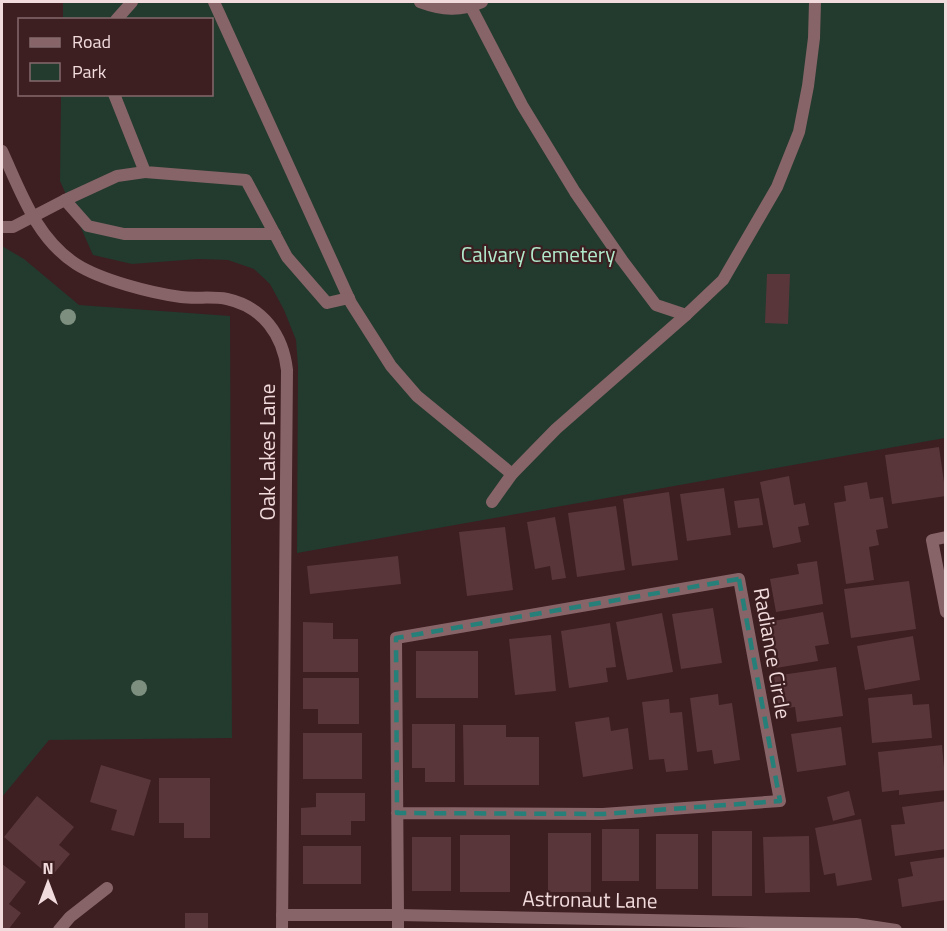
<svg xmlns="http://www.w3.org/2000/svg" width="947" height="931" font-family="'Titillium Web',sans-serif">
	<rect width="100%" height="100%" fill="#3d1e21"/>
	<g fill="#233a2e">
		<polygon points="63,2 945,2 945,438 297,553 298,366 296,340 284,310 270,284 254,269 228,260 198,259 132,264 93,255 60,181 61,95 212,94 212,20 63,19"/>
		<polygon points="2,246 24,259 79,305 230,316 232,738 49,740 2,797"/>
	</g>
	<g fill="#59363a">
		<polygon points="767,274 790,274 788,324 765,323"/>
		<polygon points="939,447 946,496 892,504 885,455"/>
		<polygon points="789,476 794,505 805,503 809,525 798,527 801,542 773,548 760,482"/>
		<polygon points="867,482 870,499 883,497 888,528 876,530 879,545 869,547 874,580 846,584 834,503 846,501 844,486"/>
		<polygon points="724,488 731,535 687,541 680,494"/>
		<polygon points="669,492 678,560 632,566 623,499"/>
		<polygon points="759,498 763,525 738,528 734,501"/>
		<polygon points="616,506 625,570 577,577 568,513"/>
		<polygon points="555,517 566,578 552,580 550,566 535,569 527,522"/>
		<polygon points="505,527 513,590 467,596 459,532"/>
		<polygon points="398,556 401,584 310,594 307,566"/>
		<polygon points="817,561 823,604 776,612 770,579 799,574 797,564"/>
		<polygon points="909,581 916,629 851,638 844,589"/>
		<polygon points="713,608 722,663 681,669 672,614"/>
		<polygon points="823,612 829,644 815,646 818,661 776,668 768,622"/>
		<polygon points="662,613 673,672 627,680 616,622"/>
		<polygon points="303,622 333,623 333,639 358,639 358,672 303,672"/>
		<polygon points="610,623 616,667 606,668 608,682 569,688 561,631"/>
		<polygon points="551,635 556,691 515,695 509,639"/>
		<polygon points="913,636 920,680 865,690 857,646"/>
		<rect x="416" y="651" width="62" height="47"/>
		<polygon points="836,667 843,716 797,722 795,707 779,709 774,676"/>
		<polygon points="303,678 359,678 359,724 318,724 318,709 303,709"/>
		<polygon points="718,694 719,705 732,703 740,760 714,764 712,750 697,752 690,698"/>
		<polygon points="912,694 913,705 929,704 932,738 872,743 868,698"/>
		<polygon points="669,699 670,713 682,712 688,770 666,772 664,759 649,760 642,702"/>
		<polygon points="609,717 611,731 628,728 633,769 583,777 575,722"/>
		<polygon points="412,724 455,724 455,782 425,782 425,768 412,768"/>
		<polygon points="463,725 506,725 506,737 539,737 539,785 464,785"/>
		<polygon points="841,727 846,765 797,772 791,734"/>
		<rect x="303" y="733" width="59" height="46"/>
		<polygon points="942,745 946,790 899,795 899,790 882,792 878,752"/>
		<polygon points="101,765 151,780 134,836 111,830 117,810 90,802"/>
		<polygon points="159,778 210,778 210,838 184,838 184,823 159,823"/>
		<polygon points="849,791 855,815 833,821 827,797"/>
		<polygon points="316,793 365,793 365,821 351,821 351,835 301,835 301,808 316,807"/>
		<polygon points="37,796 74,827 59,845 70,854 51,877 4,837"/>
		<polygon points="946,801 946,849 895,856 891,825 905,824 902,807"/>
		<polygon points="861,819 872,880 837,886 835,873 824,875 815,828"/>
		<rect x="602" y="829" width="37" height="52"/>
		<rect x="712" y="831" width="40" height="65"/>
		<rect x="548" y="833" width="43" height="59"/>
		<rect x="656" y="834" width="42" height="55"/>
		<rect x="460" y="835" width="50" height="57"/>
		<polygon points="809,836 810,892 765,893 763,837"/>
		<rect x="412" y="837" width="39" height="54"/>
		<rect x="303" y="846" width="58" height="38"/>
		<polygon points="946,857 946,900 902,907 898,879 913,876 910,862"/>
		<polygon points="2,864 26,882 9,904 21,913 8,930 2,930"/>
		<rect x="185" y="913" width="23" height="17"/>
	</g>
	<g fill="none" stroke-linecap="round" stroke-linejoin="round">
		<g stroke="#876467" stroke-width="12">
			<polyline points="214,2 351,303 391,366 417,396 512,474"/>
			<path d="M420,2C442,10 460,12 482,2"/>
			<polyline points="471,7 522,105 575,192 622,260 656,305 686,315"/>
			<polyline points="116,20 132,2"/>
			<polyline points="114,94 145,172 246,180 287,257 327,303 349,298"/>
			<polyline points="65,200 88,226 124,234 275,234"/>
			<polyline points="2,227 13,227 65,200 117,176 145,172"/>
			<polyline points="492,502 512,474 556,429 686,315 723,280 777,187 799,132 808,86 814,38 815,2"/>
		</g>
		<g stroke="#876467" stroke-width="12">
			<path d="M2,151C21,192 36,238 76,264C101,280 151,293 181,297C196,299 212,296 227,299C263,307 283,335 287,370L282,930"/>
			<polyline points="946,537 932,540 946,612"/>
			<polyline points="397,813 603,814 780,801 739,579 396,638 398,915 398,930"/>
			<polyline points="282,915 398,915 856,924 896,930"/>
			<polyline points="59,930 70,917 107,888"/>
		</g>
	</g>
	<g fill="#7d8f7f">
		<circle cx="68" cy="317" r="8"/>
		<circle cx="139" cy="688" r="8"/>
	</g>
	<path fill="none" stroke="#268079" stroke-width="4.5" stroke-dasharray="12 8" stroke-linejoin="round" d="M739,579L780,801L603,814L397,813L396,638Z"/>
	<g text-anchor="middle" dominant-baseline="central" stroke-width="4.5" stroke-linejoin="round" paint-order="stroke">
		<g font-size="21" fill="#b1ebcc" stroke="#3d1e21">
			<text x="538" y="254">Calvary Cemetery</text>
		</g>
		<g font-size="21" fill="#f1dbdc" stroke="#3d1e21">
			<text transform="translate(267 452) rotate(-90)">Oak Lakes Lane</text>
			<text transform="translate(773 653) rotate(80)">Radiance Circle</text>
			<text transform="translate(590 899) rotate(1)">Astronaut Lane</text>
		</g>
	</g>
	<rect width="947" height="931" fill="none" stroke="#f1dbdc" stroke-width="6"/>
	<rect x="18" y="18" width="195" height="78" fill="#3d1e21" stroke="#856a6c" stroke-width="1.5"/>
	<rect x="30" y="38" width="30" height="9" fill="#876467" stroke="#856a6c" stroke-width="1.5"/>
	<text x="72" y="48" font-size="18" fill="#f1dbdc">Road</text>
	<rect x="30" y="63" width="30" height="18" fill="#233a2e" stroke="#856a6c" stroke-width="1.5"/>
	<text x="72" y="78" font-size="18" fill="#f1dbdc">Park</text>
	<g transform="translate(48 883)" stroke="#3d1e21" stroke-width="4.5" paint-order="stroke">
	<path d="M0-4.5L10 22L0 15L-10 22Z" fill="#f1dbdc"/>
	<text y="-9" font-size="16" font-weight="bold" text-anchor="middle" fill="#f1dbdc">N</text>
	</g>
</svg>
